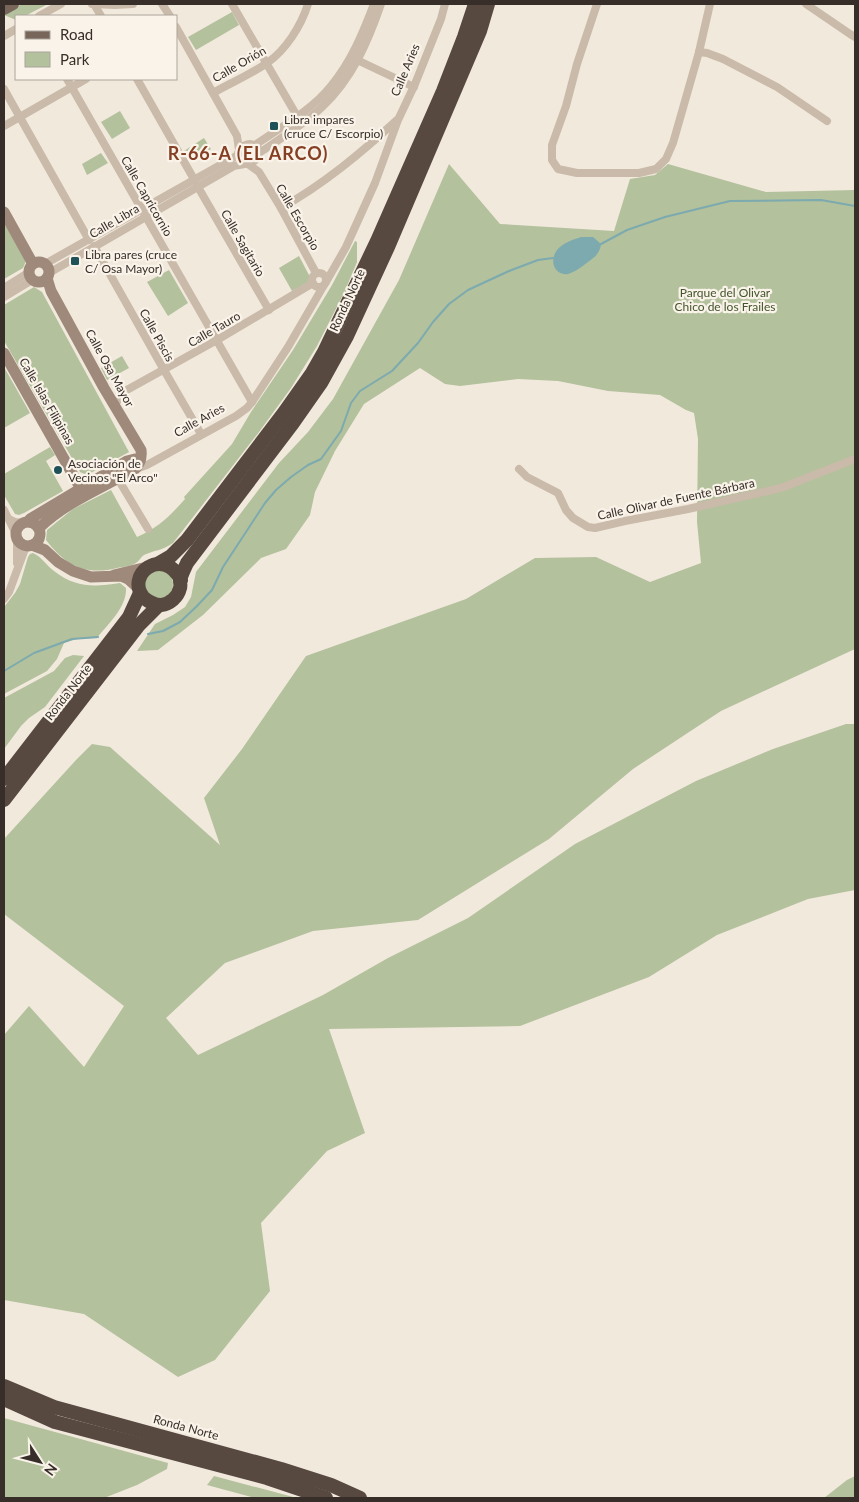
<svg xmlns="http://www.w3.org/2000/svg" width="859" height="1502" font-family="Lato,sans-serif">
	<rect width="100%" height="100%" fill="#f2e9dd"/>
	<g fill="#b3c19d">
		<polygon points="22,4 48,4 25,16 16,16 16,20 4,15 4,14"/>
		<polygon points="232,12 239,25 196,50 188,37"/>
		<polygon points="120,111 130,128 112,139 101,122"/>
		<polygon points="204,138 211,149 190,161 184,151"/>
		<polygon points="101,153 108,163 87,175 82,164"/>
		<polygon points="449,164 500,224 614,231 630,179 655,175 668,164 766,192 855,190 855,649 721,711 633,769 549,839 418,920 313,931 225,963 166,1018 198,1055 323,995 388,958 468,918 575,844 696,781 773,749 846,724 855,724 855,890 808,899 717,935 649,977 520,1026 329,1029 365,1133 327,1151 261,1223 270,1291 215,1360 178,1377 84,1314 4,1300 4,1035 29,1006 84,1067 124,1006 4,914 4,839 76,760 92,744 110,747 220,845 204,798 242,749 306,656 466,599 535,558 596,557 650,582 701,563 697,522 698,439 694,413 686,410 660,395 608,391 558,381 518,379 460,386 445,384 420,368 364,404 335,451 315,492 310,515 286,549 261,558 203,615 158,650 137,651 155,624 173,615 185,607 191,597 196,572 279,463 308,432 333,399 399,280"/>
		<polygon points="4,223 26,261 23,268 4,279"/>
		<path d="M355,241L357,242V262L344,293L317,346L291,388L259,432L173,543C162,551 154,550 144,555C141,557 139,561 136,563C131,566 123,567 117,568C85,576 65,565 46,540L47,530L73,509L111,490L137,537C159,527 169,517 185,499L184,497L232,444L251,412L293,350L332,285Z"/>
		<polygon points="299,256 310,277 307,283 292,291 279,268"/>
		<polygon points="169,270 188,303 168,316 147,282"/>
		<polygon points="34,287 42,292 129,452 87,475 80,472 4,341 4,305"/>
		<polygon points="122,356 129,368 107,380 101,368"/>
		<polygon points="4,367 30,413 4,428"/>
		<polygon points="50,447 55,455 46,461 63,491 24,513 19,515 15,514 4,495 4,474"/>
		<path d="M33,553C42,557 47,566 54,571C76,588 94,587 120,583L126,588C127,607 108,624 97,638L77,639L64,643L57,659L47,671L4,694V607L15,593L20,584L28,557L30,554Z"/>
		<circle cx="159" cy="584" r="14"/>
		<polygon points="73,655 84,656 45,707 29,718 21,726 4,749 4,698 54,671 65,658"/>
		<polygon points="4,1418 168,1463 167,1469 137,1485 104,1498 5,1498"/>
		<polygon points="214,1476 297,1498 255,1498 207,1485"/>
		<polygon points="855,1476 855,1498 824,1498 847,1480"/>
	</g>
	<path fill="#7caaaf" d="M581,237H593L601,244C600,253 595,257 588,262C583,266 575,272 568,274C554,276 549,260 557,250C563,243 572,240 581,237Z"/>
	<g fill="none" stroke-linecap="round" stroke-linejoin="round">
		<g stroke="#7caaaf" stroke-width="2">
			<polyline points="601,244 627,230 665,217 730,201 821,200 855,206"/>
			<polyline points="148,634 163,631 180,622 197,606 212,590 223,567 265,503 276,490 291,477 308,465 321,459 341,431 351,403 360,391 392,371 418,343 433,322 449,304 468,290 509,271 538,260 553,258"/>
			<polyline points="4,671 34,653 72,639 98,637"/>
		</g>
		<g stroke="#cabaa9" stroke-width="8">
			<polyline points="92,4 115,5 133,4"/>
			<polyline points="94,4 101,16"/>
			<polyline points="162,4 170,16"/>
			<polyline points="232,4 297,116"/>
			<polyline points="597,4 577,64 566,106 552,145 552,160 558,169 577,173 639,173 656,169 666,159 673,143 699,52 710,4"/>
			<polyline points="806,4 850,34 855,37"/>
			<polyline points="39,16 61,4"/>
			<polyline points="176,27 237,136 239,150"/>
			<polyline points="4,36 16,29"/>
			<polyline points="699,52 707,53 723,59 777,87 827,121"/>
			<polyline points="355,59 414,87"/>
			<polyline points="67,79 252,402"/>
			<polyline points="137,79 195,181"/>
			<polyline points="4,89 89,240"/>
			<path d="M213,93C230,83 250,75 267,63C286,50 301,26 308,4"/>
			<polyline points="4,126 86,79"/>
			<path d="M255,145C281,127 311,111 331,86C351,62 363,33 374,4"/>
			<path d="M238,153C241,144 251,141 258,148"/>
			<path d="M259,153C280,139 304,124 322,107C352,79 368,42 381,4"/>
			<polyline points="248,164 259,172 281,208 316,273"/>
			<polyline points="198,187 269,310"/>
			<path d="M281,208C324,184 361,153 397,120"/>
			<polyline points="94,246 164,370 201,434"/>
			<polyline points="45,264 238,155"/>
			<circle cx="319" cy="280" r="7"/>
			<path d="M49,273L234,166C244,163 256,166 259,153"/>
			<polyline points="326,282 346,247 375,183 398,120 415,84 441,19 445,4"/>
			<polyline points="4,288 28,273"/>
			<polyline points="4,297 32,280"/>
			<polyline points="115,405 119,398 125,391 217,340 313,283"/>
			<polyline points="136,469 147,465 236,416 247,408 252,402 288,347 324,285"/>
			<polyline points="519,469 527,477 558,493 566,510 573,518 588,527 595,528 625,521 688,509 781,488 855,459"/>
			<polyline points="118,479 148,529"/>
			<polyline points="4,510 16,534"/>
			<polyline points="9,519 15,522 23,523"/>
			<polyline points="17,563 17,540"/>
			<polyline points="4,599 9,592 26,546"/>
		</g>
		<g stroke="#9e897a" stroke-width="11">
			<polyline points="4,212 33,264"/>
			<circle cx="39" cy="272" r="10"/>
			<polyline points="4,353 81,489"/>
			<circle cx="28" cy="534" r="12"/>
			<polyline points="30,522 30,519 127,461 135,459 140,461"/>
			<path d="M39,528C66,502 102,488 135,469C140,464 142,458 141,450L104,388L51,291L47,278"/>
			<polyline points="32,545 45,550 58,562 73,571 91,577 121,576 128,579 138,588"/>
			<polyline points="114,575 147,567"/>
		</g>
		<polyline stroke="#79665a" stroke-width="12" points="4,9 13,4"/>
		<g stroke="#584940" stroke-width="14">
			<polyline points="159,563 171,556 187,540 283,414 312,373 324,352 377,241 443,91 464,37 475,4"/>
			<path d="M181,580C163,545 124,575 144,598C149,602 155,605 161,605C170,604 178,597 180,588C181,586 180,583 180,581C181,575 185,568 187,563L293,423L321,383L347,336L388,247L480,31L488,4"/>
			<polyline points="4,779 129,617 140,593"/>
			<polyline points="4,800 139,625 159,605"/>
			<polyline points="4,1386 54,1407 281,1469 331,1485 360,1498"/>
			<polyline points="4,1399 55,1422 267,1478 326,1498"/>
		</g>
	</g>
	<g fill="#1f5158" stroke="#f9f3e9" stroke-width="2">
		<rect x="269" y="121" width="10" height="10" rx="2.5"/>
		<rect x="70" y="256" width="10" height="10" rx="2.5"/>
		<circle cx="58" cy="470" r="5"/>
	</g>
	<g text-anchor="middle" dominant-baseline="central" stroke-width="4.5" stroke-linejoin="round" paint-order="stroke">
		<g font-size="12" fill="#372e29" stroke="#f9f3e9">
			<text transform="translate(239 64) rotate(-30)">Calle Orión</text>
			<text transform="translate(405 70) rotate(-67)">Calle Aries</text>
			<text transform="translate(147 196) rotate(60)">Calle Capricornio</text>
			<text transform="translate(298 217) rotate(60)">Calle Escorpio</text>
			<text transform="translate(114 221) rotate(-30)">Calle Libra</text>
			<text transform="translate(243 243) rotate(60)">Calle Sagitario</text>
			<text transform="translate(347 300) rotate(-65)">Ronda Norte</text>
			<text transform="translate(214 329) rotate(-30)">Calle Tauro</text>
			<text transform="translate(157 335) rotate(61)">Calle Piscis</text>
			<text transform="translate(110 368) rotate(61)">Calle Osa Mayor</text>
			<text transform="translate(47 401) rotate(60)">Calle Islas Filipinas</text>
			<text transform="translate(199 420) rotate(-29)">Calle Aries</text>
			<text transform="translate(676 499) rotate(-12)">Calle Olivar de Fuente Bárbara</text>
			<text transform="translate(68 692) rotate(-52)">Ronda Norte</text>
			<text transform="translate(186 1427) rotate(15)">Ronda Norte</text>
		</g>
		<g font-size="12" fill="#372e29" stroke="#f9f3e9" text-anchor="start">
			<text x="284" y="119">Libra impares<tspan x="284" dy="14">(cruce C/ Escorpio)</tspan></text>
			<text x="85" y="254">Libra pares (cruce<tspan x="85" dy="14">C/ Osa Mayor)</tspan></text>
			<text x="68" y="463">Asociación de<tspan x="68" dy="14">Vecinos "El Arco"</tspan></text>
		</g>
		<g font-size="12" fill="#44552d" stroke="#f9f3e9">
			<text x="725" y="292">Parque del Olivar<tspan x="725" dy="14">Chico de los Frailes</tspan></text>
		</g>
		<g font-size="18" font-weight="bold" letter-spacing="1" fill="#853f23" stroke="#f9f3e9">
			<text x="248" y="153">R-66-A (EL ARCO)</text>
		</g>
	</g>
	<rect width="859" height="1502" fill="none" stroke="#372e29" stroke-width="10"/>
	<rect x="15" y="15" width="162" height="65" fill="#f9f3e9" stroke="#aba49c"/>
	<rect x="25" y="31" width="25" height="8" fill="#79665a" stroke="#aba49c"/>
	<text x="60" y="40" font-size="15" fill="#372e29">Road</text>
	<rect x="25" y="52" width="25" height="15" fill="#b3c19d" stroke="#aba49c"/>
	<text x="60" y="65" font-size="15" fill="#372e29">Park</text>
	<g transform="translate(40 1462) rotate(126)" stroke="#f9f3e9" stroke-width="4" paint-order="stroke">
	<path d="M0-4L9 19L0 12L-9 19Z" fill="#372e29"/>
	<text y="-8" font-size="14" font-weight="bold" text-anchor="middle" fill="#372e29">N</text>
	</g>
</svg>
